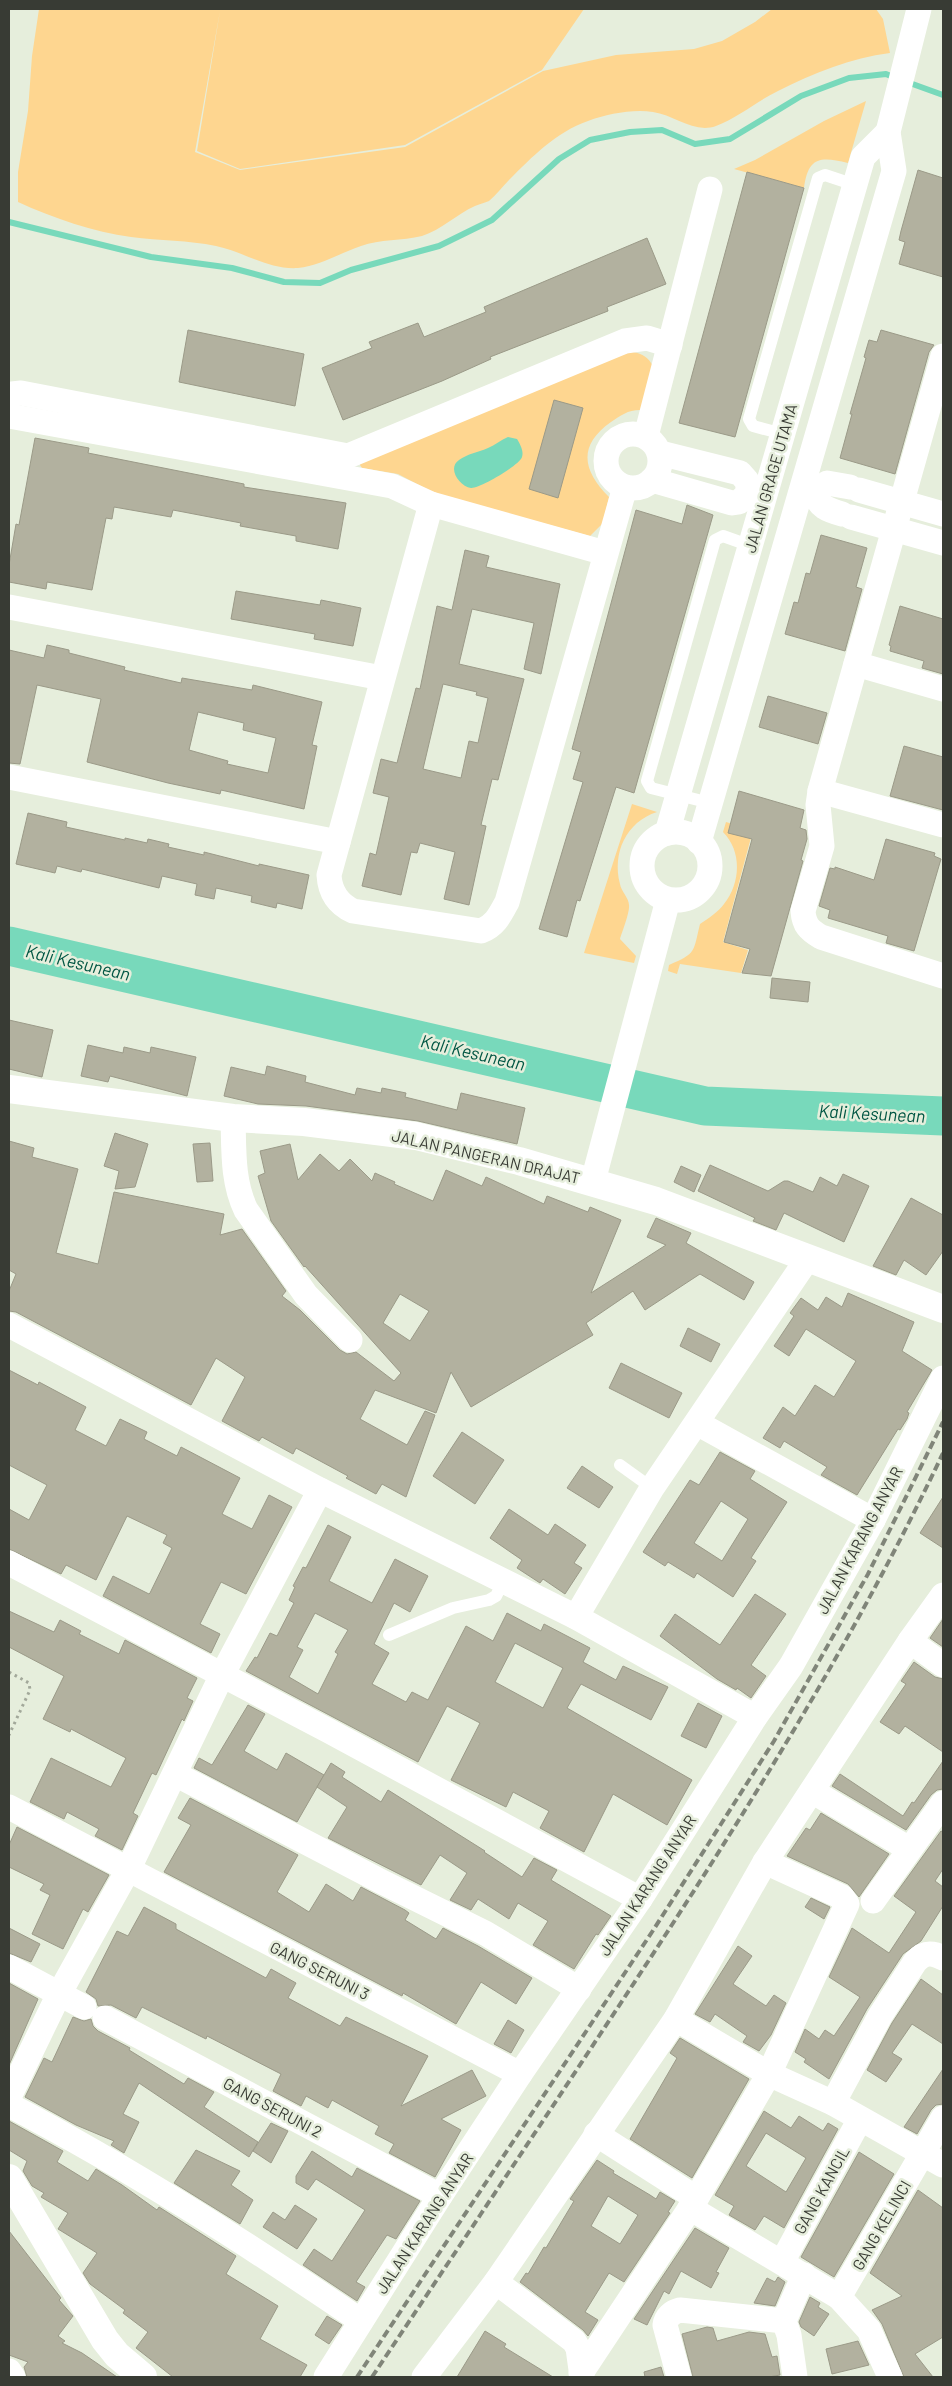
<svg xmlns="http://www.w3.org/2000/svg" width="952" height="2386" font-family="Barlow,sans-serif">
	<rect width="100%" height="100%" fill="#e6eedc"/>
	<g fill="#fed690">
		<path d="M39,9H584L542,70L405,145L240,169L197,151L220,11L195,152L240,170L405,147L543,71L616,55L694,49L722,41L755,22L772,9H876L883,19L890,53C851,58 813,73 778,91C757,101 739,117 716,126C694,134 675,115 653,112C632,109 608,114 588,121C556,132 532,157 509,180C502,187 496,195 489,201C485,203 479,204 475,206C457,214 441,230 422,236C402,241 380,239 361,246C340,253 320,266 298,268C269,270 244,252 216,246C188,240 160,241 131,237C94,232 53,218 18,202V172L28,111L32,56Z"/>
		<path d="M866,101L848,163C820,156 808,157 804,188L734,169L755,160L824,121Z"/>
		<path d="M633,352C643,354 648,357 653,366L643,410C629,409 621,415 611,422C577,446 583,471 609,497L603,523L590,536L436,494L398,474L362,468L360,465V462L620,355Z"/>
		<path d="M632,804L657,812C626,822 612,853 620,884C621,891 629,898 629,905C630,912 622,932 620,939L636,956L634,963L584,953Z"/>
		<path d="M726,822L753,830L723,942L748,950L741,973L680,964L677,974L668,971L669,965C697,953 693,952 700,924C709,918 718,912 724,904C741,883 742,851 723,832Z"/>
	</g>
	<path fill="#78d9bb" d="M508,437L517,439C520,444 524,451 522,457C520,465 479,489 471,488C459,486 447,468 459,460C467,454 479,452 488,448C495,445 501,440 508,437Z"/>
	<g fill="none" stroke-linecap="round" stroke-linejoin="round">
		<g stroke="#78d9bb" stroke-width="6">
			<polyline points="907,82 943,95"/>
			<polyline points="9,222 151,257 232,268 284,282 320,283 351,270 439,246 492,220 559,159 590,140 630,132 662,130 695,144 730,139 801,96 849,78 886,74 898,79"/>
		</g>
		<polyline stroke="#78d9bb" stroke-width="39" points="9,946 705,1106 943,1116"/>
	</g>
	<g fill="#b2b19f" stroke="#9b9a88" fill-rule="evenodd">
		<polygon points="918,170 943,178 943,277 899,264 905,242 899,240 901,231"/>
		<polygon points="747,172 804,188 735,437 679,423"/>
		<polygon points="647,238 666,284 607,307 608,311 490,357 491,359 442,381 343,420 322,368 372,348 369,342 418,323 424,337 486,312 484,307"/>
		<polygon points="188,330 304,354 295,406 179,382"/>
		<polygon points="881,330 934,345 929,352 895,474 840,458 852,414 850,414 866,358 864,357 869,340 877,342"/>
		<polygon points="554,400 583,408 558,498 529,489"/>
		<polygon points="35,438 89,448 88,453 244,484 244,487 346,503 338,549 296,541 296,536 240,526 241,523 173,510 171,517 114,507 112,519 106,518 92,590 47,582 46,589 9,582 9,565 16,524 19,525"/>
		<polygon points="687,505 713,515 634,793 616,787 580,901 577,900 567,937 539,929 583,782 573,779 581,752 572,749 636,510 682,524"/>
		<polygon points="821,535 867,548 856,587 862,589 845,651 785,634 794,602 798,603 806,573 810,574"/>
		<path d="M465,550L489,556L486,567L560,584L541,674L524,669L534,623L472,609L459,664L524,679L498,780L492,779L481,825L486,826L469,905L444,899L455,852L420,843L417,853L411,852L401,895L362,886L370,853L376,855L389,797L373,793L381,759L397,763L416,688L420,689L437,606L452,610ZM443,684L477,692L476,695L488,698L478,743L469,741L461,778L423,769Z"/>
		<polygon points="236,591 320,605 321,600 361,608 353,646 314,639 315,634 231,619"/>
		<polygon points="900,606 943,619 943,674 922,668 924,661 890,651 891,646 889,645"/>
		<path d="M47,645L69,650V653L125,667L124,670L181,683L182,678L252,690L253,685L322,702L312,745L317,746L304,809L221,790L220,794L168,783L87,762L101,699L37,685L20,764L9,763V650L44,658ZM198,712L244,723L243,730L276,738L268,773L227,764L228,761L189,750Z"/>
		<polygon points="768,696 827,713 818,744 759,727"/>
		<polygon points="904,746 943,757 943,810 890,796"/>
		<polygon points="739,791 804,810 800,828 806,830 807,839 801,860 803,861 771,976 742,973 750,949 724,942 752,839 728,833"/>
		<polygon points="28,813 67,822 66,827 125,840 125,838 147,843 148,839 169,844 168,847 204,855 204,852 259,866 259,864 309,875 302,909 277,903 276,908 251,902 252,896 216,888 214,899 195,895 197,884 162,876 159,888 82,869 81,872 57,866 55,873 16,864"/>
		<polygon points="886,839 935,853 934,856 941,859 914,951 886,943 888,936 828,918 830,910 819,906 830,868 835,869 835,867 874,880"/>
		<polygon points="772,978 810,982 808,1002 770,998"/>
		<polygon points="9,1020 53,1030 42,1077 9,1069"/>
		<polygon points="88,1045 123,1053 124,1047 150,1053 151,1047 196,1057 187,1096 110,1076 108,1082 81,1076"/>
		<polygon points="267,1066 306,1076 305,1082 355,1095 357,1088 381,1093 382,1088 406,1093 405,1097 457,1110 461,1093 525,1108 517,1144 418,1121 306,1106 258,1104 224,1096 231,1067 265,1075"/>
		<polygon points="115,1133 148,1144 135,1187 115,1189 119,1171 104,1166"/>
		<path d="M9,1141L34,1148L32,1157L78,1169L56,1253L98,1264L114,1192L224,1214L220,1235L242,1229L286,1291L282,1296L300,1310L340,1350L347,1354L356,1352L394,1381L401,1373L305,1266L304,1267L271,1221L258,1176L265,1173L260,1151L290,1144L298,1180L320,1154L339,1171L350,1159L372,1181L375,1173L395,1182L394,1184L433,1201L446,1170L482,1186L486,1177L544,1204L547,1196L588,1212L590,1207L621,1220L591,1293L666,1245L647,1237L656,1218L691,1233L686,1243L754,1282L744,1300L700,1274L645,1310L633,1291L586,1323L593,1335L471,1407L451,1372L436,1413L375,1390L360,1419L407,1445L425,1411L435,1415L406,1497L382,1484L376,1494L346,1478L348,1476L296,1448L293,1454L262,1437L259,1441L222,1421L245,1377L216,1358L191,1405L16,1312L9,1311V1291L16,1274L9,1270ZM400,1294L429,1311L410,1341L383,1323Z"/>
		<polygon points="210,1143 213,1181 197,1182 193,1144"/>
		<polygon points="710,1165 768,1191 784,1181 788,1181 813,1192 820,1177 837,1186 843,1174 869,1186 844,1242 784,1213 776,1230 753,1221 755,1218 698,1191"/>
		<polygon points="681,1166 701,1175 694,1192 674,1182"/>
		<polygon points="911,1198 943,1215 943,1251 926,1275 904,1260 896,1275 873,1266"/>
		<polygon points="848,1293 914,1322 902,1351 932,1370 907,1412 909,1413 907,1419 900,1430 898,1429 857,1495 821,1475 827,1467 784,1441 780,1448 763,1438 783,1407 795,1416 815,1385 834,1397 856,1361 806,1329 789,1356 774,1346 794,1316 790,1313 801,1298 818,1310 826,1297 842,1307"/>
		<polygon points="688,1328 720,1344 711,1362 680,1346"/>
		<polygon points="621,1363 682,1393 669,1418 609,1388"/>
		<polygon points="9,1370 38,1385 39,1382 86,1407 75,1430 106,1446 120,1419 147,1432 144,1439 177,1456 181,1447 240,1478 222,1514 252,1529 269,1495 292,1507 246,1594 221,1582 200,1624 220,1634 211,1653 103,1596 113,1576 149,1594 150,1593 172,1548 163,1543 167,1535 127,1516 96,1580 66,1565 61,1574 9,1549 9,1509 29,1520 47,1485 9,1465"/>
		<polygon points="462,1432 504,1460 475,1504 433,1476"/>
		<path d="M720,1452L755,1471L750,1479L787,1502L751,1558L756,1561L733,1597L697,1573L694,1578L668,1562L665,1566L643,1552L690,1480L699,1485ZM721,1501L748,1519L722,1561L694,1543Z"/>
		<polygon points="582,1466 613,1487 599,1508 567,1488"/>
		<polygon points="943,1497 943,1548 920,1533"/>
		<polygon points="509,1509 548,1535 555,1524 586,1545 574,1563 582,1568 565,1594 543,1579 540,1583 517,1568 522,1560 490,1538"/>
		<path d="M328,1525L351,1537L329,1581L372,1603L395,1559L428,1576L410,1612L394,1603L374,1644L389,1653L372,1684L406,1702L412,1692L428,1700L466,1626L493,1641L507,1613L541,1631L544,1624L590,1648L583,1662L616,1680L623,1666L668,1687L651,1720L581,1684L567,1708L692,1780L667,1825L613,1794L584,1852L540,1828L549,1811L513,1792L506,1807L451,1780L480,1723L447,1706L418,1762L246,1671L255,1657L257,1658L270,1633L277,1636L294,1603L289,1600L295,1587L293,1586L303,1567L306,1568ZM315,1613L348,1630L335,1652L338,1654L318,1694L289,1677L303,1650L297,1647ZM515,1643L563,1668L543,1708L495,1682Z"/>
		<polygon points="755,1594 786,1614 751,1665 766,1676 751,1698 737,1688 736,1690 717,1679 660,1636 675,1614 720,1645"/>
		<polygon points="9,1611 54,1632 60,1620 81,1631 79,1634 119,1654 125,1640 197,1678 187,1698 193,1701 184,1721 182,1719 156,1775 152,1773 133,1813 138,1816 122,1850 95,1836 99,1829 67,1812 64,1819 30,1802 51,1758 111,1787 126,1758 71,1729 70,1732 43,1719 64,1676 9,1647"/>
		<polygon points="943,1619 943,1647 930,1638"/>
		<polygon points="914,1662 935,1677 943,1679 943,1752 905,1726 899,1734 880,1722 906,1684 901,1681"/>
		<polygon points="698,1703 722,1716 706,1748 681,1736"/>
		<polygon points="248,1705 265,1714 244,1751 277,1770 286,1753 324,1775 297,1822 194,1768 199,1758 212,1765"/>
		<polygon points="943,1761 943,1789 937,1790 931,1795 906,1830 832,1786 840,1774 903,1816 912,1802 914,1803"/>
		<polygon points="331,1763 345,1772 342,1777 381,1802 388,1790 485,1851 484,1852 522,1877 534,1858 557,1870 551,1880 611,1916 598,1935 596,1934 574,1969 533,1945 548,1921 518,1903 509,1919 478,1899 471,1910 450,1900 467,1873 440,1855 421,1885 328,1838 347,1807 317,1787"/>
		<polygon points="190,1798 298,1855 277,1892 309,1912 326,1884 353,1901 361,1887 405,1910 409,1913 405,1920 436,1939 443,1928 478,1946 532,1978 516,2004 481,1982 456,2024 403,1993 402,1996 164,1872 191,1825 178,1818"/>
		<polygon points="821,1813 889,1854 859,1897 848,1884 787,1856 806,1828 810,1830"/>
		<polygon points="17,1827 109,1875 88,1912 83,1909 63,1949 32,1934 50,1895 40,1890 44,1884 9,1867 9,1845"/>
		<polygon points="941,1831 943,1832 943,1869 935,1881 943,1887 943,1906 921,1941 903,1954 867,2009 829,2079 804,2062 806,2059 795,2052 805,2029 819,2039 825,2030 834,2036 860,1997 829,1977 852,1928 889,1953 916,1912 894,1896"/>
		<polygon points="811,1898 830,1907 824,1919 805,1907"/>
		<polygon points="144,1907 176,1924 176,1929 266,1978 271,1969 296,1983 288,1998 340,2026 346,2017 428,2056 401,2106 472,2070 486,2096 441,2119 461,2130 435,2177 389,2153 394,2144 375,2134 379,2126 332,2100 328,2108 306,2096 301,2106 273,2091 281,2074 207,2036 206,2039 142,2007 136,2018 111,2005 98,2006 96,1999 86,1992 117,1931 128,1936"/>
		<polygon points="9,1928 40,1944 31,1962 9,1953"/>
		<polygon points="738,1946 752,1956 733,1984 766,2006 774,1995 786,2003 771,2035 759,2051 743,2042 747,2036 715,2014 710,2022 695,2014"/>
		<polygon points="921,1979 943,1995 943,2044 912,2024 892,2053 902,2059 886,2082 867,2070 892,2023"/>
		<polygon points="9,1983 38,1999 9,2065"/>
		<polygon points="73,2017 84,2021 91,2019 93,2026 98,2031 130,2048 129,2050 184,2084 188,2078 214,2092 204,2107 258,2142 249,2157 139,2083 123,2114 139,2122 124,2153 111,2145 114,2141 76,2125 25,2097 44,2058 52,2062"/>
		<polygon points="508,2020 524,2030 511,2053 494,2044"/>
		<polygon points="680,2038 749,2079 692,2178 630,2139 677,2058 670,2053"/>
		<polygon points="943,2069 943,2104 936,2105 931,2110 917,2134 904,2127"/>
		<path d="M764,2111L791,2128L799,2116L823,2131L828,2123L838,2129L784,2228L764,2216L755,2230L729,2215L734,2206L715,2195ZM766,2133L806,2158L786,2192L746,2166Z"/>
		<polygon points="9,2121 63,2151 57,2162 88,2181 96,2169 122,2185 157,2210 159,2207 236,2256 226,2274 278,2306 260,2339 307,2365 300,2377 173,2377 136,2348 148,2332 123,2313 125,2310 90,2284 83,2273 97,2253 58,2229 68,2213 41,2197 44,2193 32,2186 23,2171 27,2161 9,2150"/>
		<polygon points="271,2123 288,2131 271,2163 253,2151"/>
		<polygon points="196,2150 240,2171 231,2185 253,2200 240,2224 174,2183"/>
		<polygon points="312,2151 352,2177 357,2168 420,2201 396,2239 387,2235 356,2282 365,2287 357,2301 303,2265 314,2249 332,2261 365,2210 316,2179 308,2190 296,2183 296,2176"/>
		<polygon points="859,2152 894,2174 834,2277 801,2257"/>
		<path d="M597,2160L614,2171L613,2173L650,2195L656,2199L660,2192L675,2201L668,2212L670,2213L624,2282L609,2273L585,2312L598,2320L588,2336L583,2330L520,2282L526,2273L528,2274L544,2247L546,2248L574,2201L570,2199ZM608,2196L638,2215L620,2244L591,2226Z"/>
		<polygon points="918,2190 943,2208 943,2337 915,2354 933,2377 904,2377 882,2324 872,2310 902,2296 870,2273"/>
		<polygon points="295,2205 317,2219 297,2249 263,2227 273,2212 285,2220"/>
		<polygon points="695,2228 729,2248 716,2272 719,2273 711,2288 681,2271 669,2294 664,2291 647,2325 634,2319"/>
		<polygon points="9,2231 61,2298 59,2300 73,2316 58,2336 65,2341 62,2343 82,2353 117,2377 27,2377 24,2367 28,2362 9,2355"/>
		<polygon points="778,2277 785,2282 775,2306 754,2303 767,2278 775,2282"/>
		<polygon points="810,2297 820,2303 818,2307 829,2314 814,2336 801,2327 799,2322"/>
		<polygon points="327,2316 342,2325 329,2344 315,2335"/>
		<polygon points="707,2327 713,2328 717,2341 749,2332 765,2334 772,2357 777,2356 780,2375 769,2377 693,2377 682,2334"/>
		<polygon points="485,2331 506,2344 504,2347 553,2377 457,2377"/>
		<polygon points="858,2341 869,2365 832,2374 826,2349"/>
		<polygon points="661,2367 664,2377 645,2377 644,2372"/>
	</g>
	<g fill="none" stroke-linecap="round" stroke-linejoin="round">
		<polyline stroke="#a2a89a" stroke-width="3" stroke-dasharray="2.5 4" stroke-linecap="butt" points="9,1672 29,1683 30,1690 9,1735"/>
		<g stroke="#fff" stroke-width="12">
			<polyline points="783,434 753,426 749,419 818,178 825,175 855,185"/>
			<polyline points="710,803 651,788 647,781 715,540 723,536 751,546"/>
			<polyline points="620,1465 652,1488"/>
			<polyline points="389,1635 453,1608 489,1600 496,1596 503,1582"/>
		</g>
		<g stroke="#fff" stroke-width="25">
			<path d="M943,356L820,791L818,805L822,846L803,911C804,925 809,930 821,937L943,976"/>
			<polyline points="9,399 12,394 21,393 348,456 625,341 647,338 670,345"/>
			<polyline points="9,416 392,486 431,504 605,553"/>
			<circle cx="633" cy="461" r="27"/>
			<polyline points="646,436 710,189"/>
			<polyline points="660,453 740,473 747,481 749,493"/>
			<polyline points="652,480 732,503 739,502 749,493"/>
			<polyline points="859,490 943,514"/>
			<polyline points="815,492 827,483 850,487"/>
			<path d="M815,492C818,507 828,510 842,514"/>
			<path d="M431,504L329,875C330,892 338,904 353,911L481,931C495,926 500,915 507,902L625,487"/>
			<polyline points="851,517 943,543"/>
			<polyline points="9,607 382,678"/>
			<polyline points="856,664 943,689"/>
			<polyline points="9,777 338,842"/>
			<polyline points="820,791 943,825"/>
			<circle cx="676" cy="866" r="34"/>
			<polyline points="667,833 863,157 888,132"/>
			<polyline points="699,842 894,171 888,132 919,9"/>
			<path d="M233,1118C234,1149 232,1181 246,1210L306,1295L350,1340"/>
			<polyline points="593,1181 668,900"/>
			<polyline points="9,1325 320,1490 576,1617 755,1717"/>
			<polyline points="697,1423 873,1520"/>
			<polyline points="9,1563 329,1731 640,1899"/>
			<polyline points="576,1617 652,1488 808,1258"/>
			<polyline points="910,1641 943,1665"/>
			<polyline points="175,1774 382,1882 485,1933 579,1989"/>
			<polyline points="812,1791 909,1849"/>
			<polyline points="9,1807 520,2074"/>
			<polyline points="873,1901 943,1803"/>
			<polyline points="9,1967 84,2007"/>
			<polyline points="105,2018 440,2196"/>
			<polyline points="676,2019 769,2074 833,2103 943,2165"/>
			<polyline points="9,2097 59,1994 128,1870 221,1677 320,1490"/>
			<path d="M833,2103L880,2016L915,1962C924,1952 932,1952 943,1958"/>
			<path d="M9,2105C131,2169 246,2243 361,2321"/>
			<polyline points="596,2134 696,2198"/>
			<polyline points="690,2208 839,2297 869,2330 890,2377"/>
			<polyline points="782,2262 860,2119"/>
			<polyline points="496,2282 574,2341 578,2348 582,2377"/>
			<polyline points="839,2297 943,2118"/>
			<polyline points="9,2371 13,2377"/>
			<polyline points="581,2373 693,2204 769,2074 847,1904 842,1897 765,1862"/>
			<polyline points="326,2377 440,2196 520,2074 640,1899 755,1717 791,1666 873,1520 943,1378"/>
			<polyline points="424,2377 496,2282 676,2019 765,1862 910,1641 943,1595"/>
			<path d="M679,2377L665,2325C666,2317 672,2312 680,2310L784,2321"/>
			<polyline points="795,2377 789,2335 784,2321 804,2275"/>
		</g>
		<g stroke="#fff" stroke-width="28">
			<polyline points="9,1089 233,1118 304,1122 416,1136 519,1161 656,1201 943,1309"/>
			<polyline points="9,2178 105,2340 117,2355 143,2377"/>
		</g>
		<g stroke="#808579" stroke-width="4" stroke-dasharray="8 4" stroke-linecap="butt">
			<polyline points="357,2377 652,1932 774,1741 868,1574 943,1422"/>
			<path d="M372,2377C448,2263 524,2150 599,2036C724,1847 846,1658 943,1453"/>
		</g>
	</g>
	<g text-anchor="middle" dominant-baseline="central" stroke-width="5" stroke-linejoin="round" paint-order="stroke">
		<g font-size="16" fill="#383b34" stroke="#e6eedc">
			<text transform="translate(770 478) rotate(-74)">JALAN GRAGE UTAMA</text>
			<text transform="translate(486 1156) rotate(13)">JALAN PANGERAN DRAJAT</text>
			<text transform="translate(859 1540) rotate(-62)">JALAN KARANG ANYAR</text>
			<text transform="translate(647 1885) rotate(-57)">JALAN KARANG ANYAR</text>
			<text transform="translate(320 1970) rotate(27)">GANG SERUNI 3</text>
			<text transform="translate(273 2107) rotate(28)">GANG SERUNI 2</text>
			<text transform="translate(821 2190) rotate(-61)">GANG KANCIL</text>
			<text transform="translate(424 2223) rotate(-57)">JALAN KARANG ANYAR</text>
			<text transform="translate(881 2225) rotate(-60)">GANG KELINCI</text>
		</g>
		<g font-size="18" font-style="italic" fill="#005643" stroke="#e6eedc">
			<text transform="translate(78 962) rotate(13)">Kali Kesunean</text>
			<text transform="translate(473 1052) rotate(13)">Kali Kesunean</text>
			<text transform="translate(872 1113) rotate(3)">Kali Kesunean</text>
		</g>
	</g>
	<rect width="952" height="2386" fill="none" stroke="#383b34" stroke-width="20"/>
</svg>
